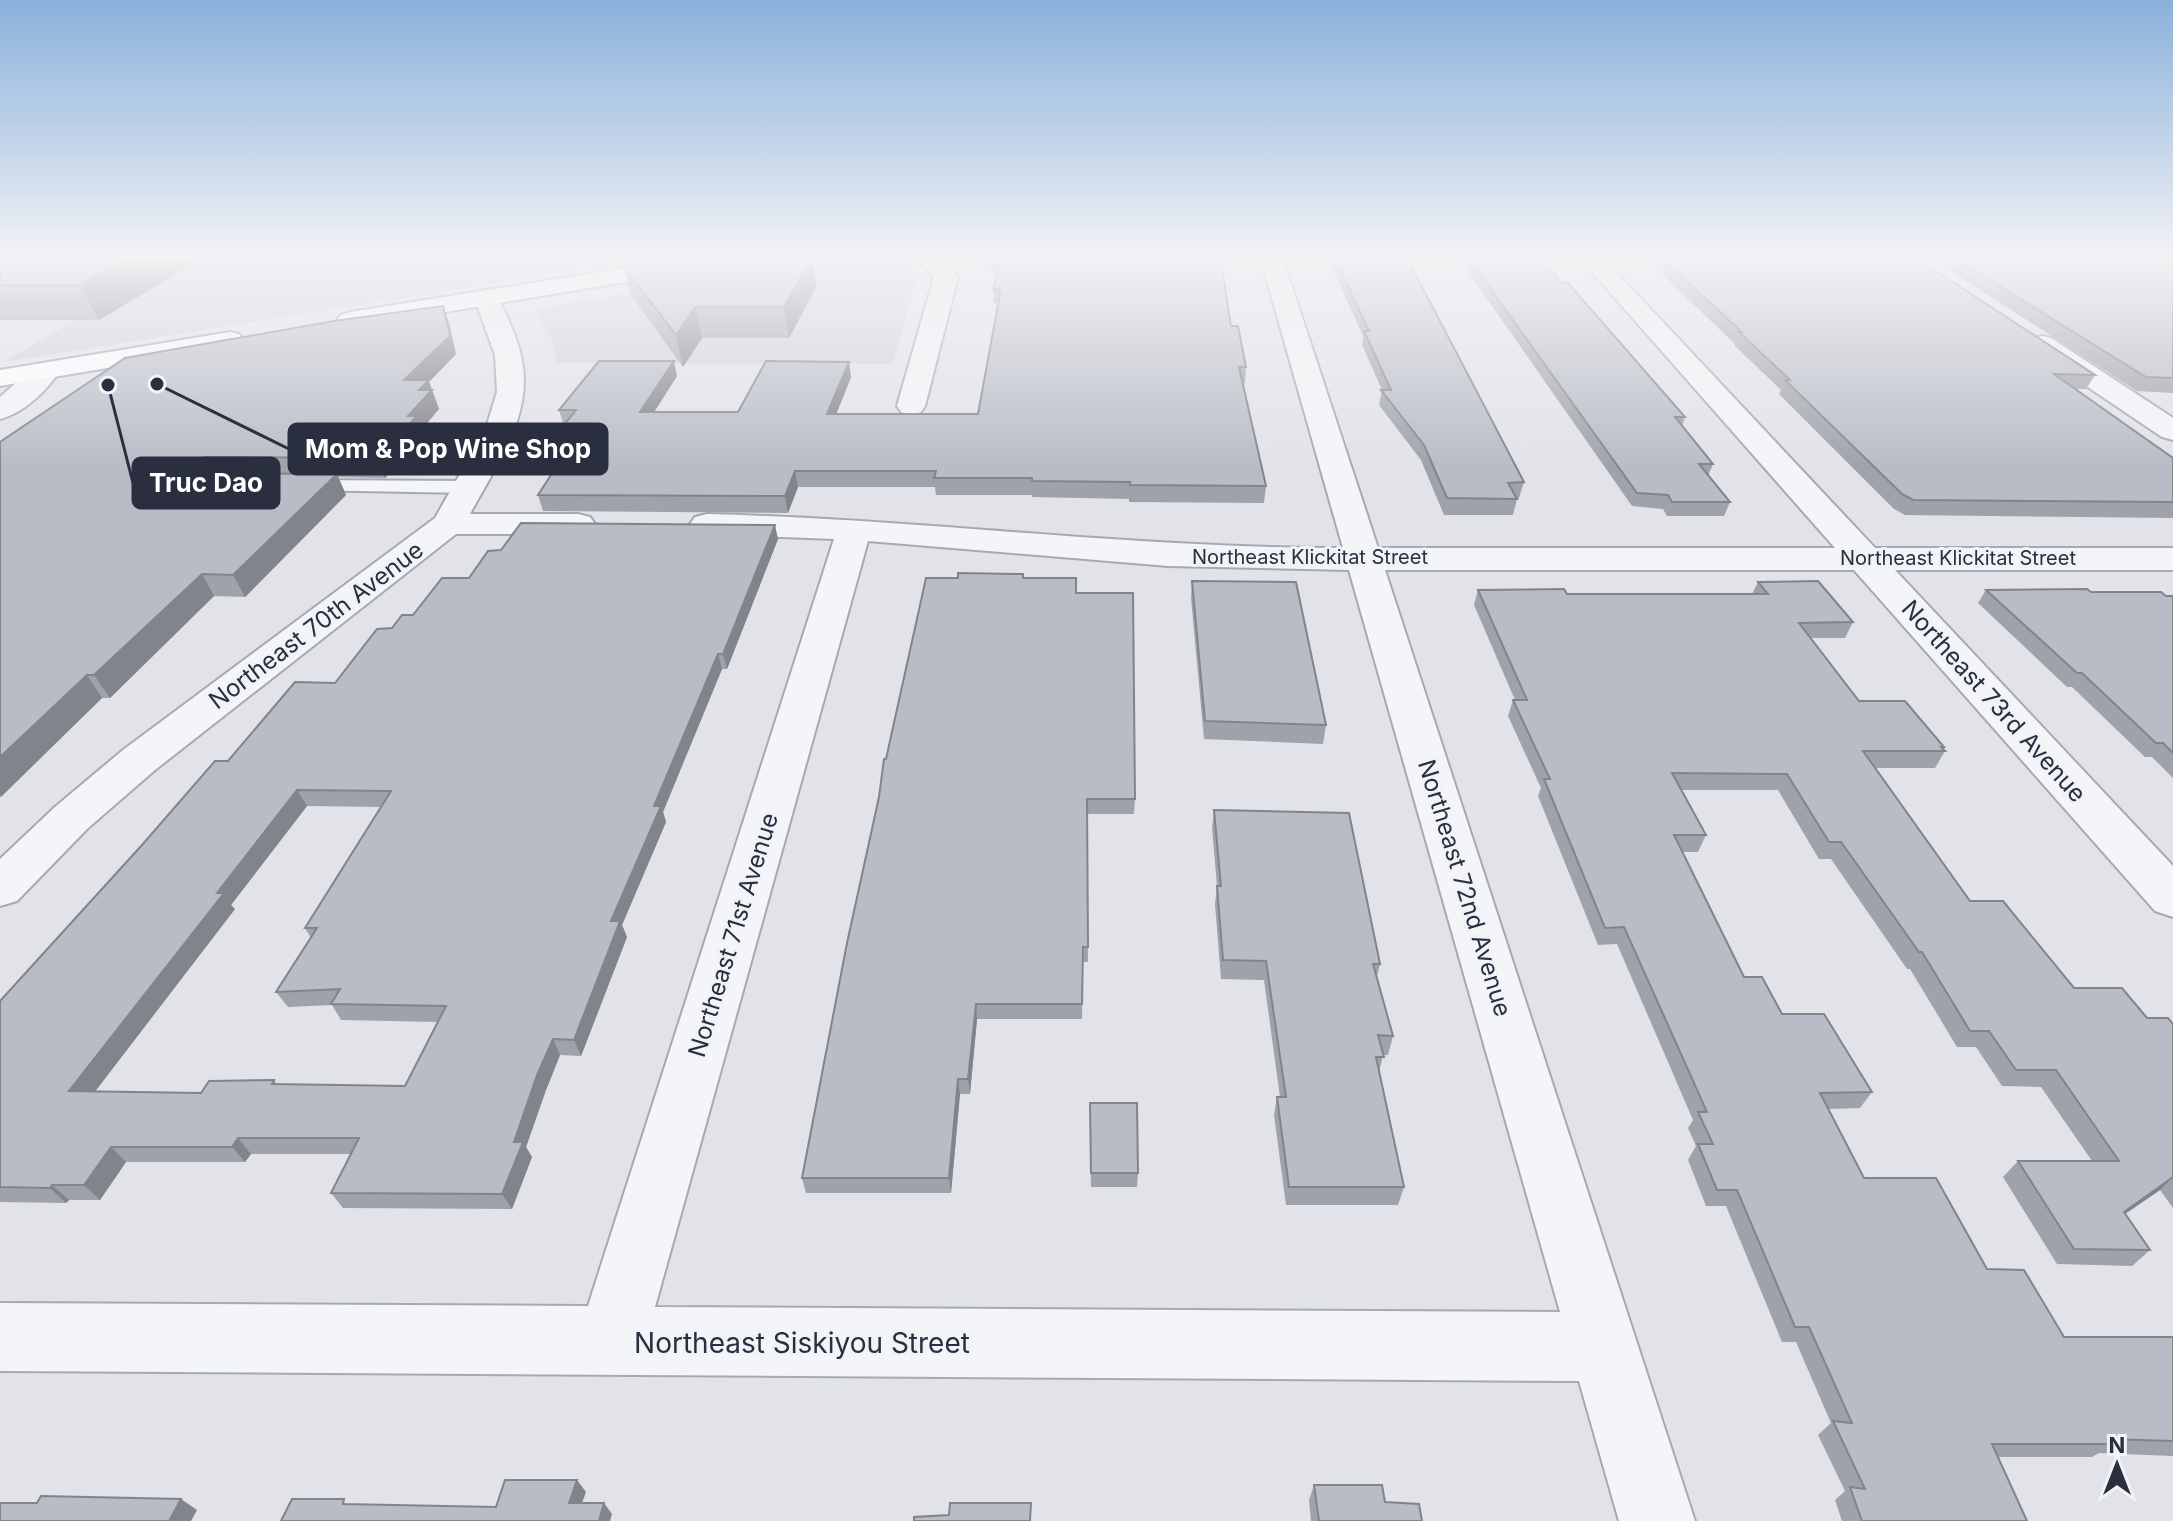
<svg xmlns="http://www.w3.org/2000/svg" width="2173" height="1521" font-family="Inter,sans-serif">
	<rect width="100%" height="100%" fill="#e1e3e9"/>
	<g fill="#d0d2db">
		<polygon points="0,256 664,256 4,362 77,319"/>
		<polygon points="847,256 898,256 919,275 892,364 557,363 552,341 535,309"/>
	</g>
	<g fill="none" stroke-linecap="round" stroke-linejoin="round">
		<defs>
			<polygon id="service" points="307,480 469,481 479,487 469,493 300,490 297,486"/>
			<g id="minor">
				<polygon points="915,256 940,256 958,277 925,406 921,412 911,415 901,412 897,406 934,277"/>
				<path d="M1260,256H1282L1378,548H1835L1578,256H1601L1875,548H2173V570H1895L2173,866V917L2155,911L1854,570H1385L1695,1521H1619L1579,1381L0,1371V1303L588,1306L834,539L707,534L695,531L690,524L695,517L707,514C919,519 1130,548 1343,548ZM868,541L1168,566L1349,570L1560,1312L655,1307Z"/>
				<path d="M486,290L495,292L498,297C506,316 517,336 521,356C535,414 496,465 470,514H578L590,517L595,524L590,531L578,534H456L155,770L87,829L17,901L0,906V859L55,807L123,750L435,518L486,428L497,392L495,355L474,297L477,292Z"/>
				<polygon points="2042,336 2051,338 2173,418 2173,440 2162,437 2033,350 2029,344 2033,338"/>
				<path d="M46,363L56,365L60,371C46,391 24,413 0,419V397L36,365Z"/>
			</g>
			<g id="primary">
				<polygon points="700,256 750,256 747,261 739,263 350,328 341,325 337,320 341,315 350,312"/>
				<polygon points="230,332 239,334 243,340 239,346 0,386 0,370"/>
			</g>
		</defs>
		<use href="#service" stroke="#a6a9b3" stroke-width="4"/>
		<use href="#minor" stroke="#a6a9b3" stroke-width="4"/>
		<use href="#primary" stroke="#a1a6b4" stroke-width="4"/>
		<use href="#service" fill="#f4f5f8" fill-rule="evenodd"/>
		<use href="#minor" fill="#f4f5f8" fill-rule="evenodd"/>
		<use href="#primary" fill="#fff" fill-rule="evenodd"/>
	</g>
	<g fill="#9fa2aa" fill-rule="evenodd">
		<polygon points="0,256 207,256 99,320 0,320"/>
		<polygon points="968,256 1220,256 1231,326 1246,367 1245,383 1243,383 1266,486 1264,503 1129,502 1129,499 1032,497 1032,495 936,495 935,487 798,487 788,513 543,511 538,495 566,451 560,430 564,426 559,410 677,376 654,412 738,412 851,377 836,414 978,414 998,303 994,303 993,289 996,275"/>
		<polygon points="1327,256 1406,256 1524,482 1519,498 1517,499 1513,515 1444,515 1421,460 1379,405 1382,390 1362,345 1363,336"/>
		<polygon points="1457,256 1518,256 1524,262 1561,283 1685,417 1682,426 1713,464 1708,476 1730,502 1724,516 1667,516 1663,509 1632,506"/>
		<polygon points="1643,256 1913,256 2095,375 2086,389 2076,389 2173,458 2173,518 1905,515 1894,509 1779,394 1781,390 1735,346 1735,344"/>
		<polygon points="1927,256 2173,256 2173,393 2137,391"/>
		<polygon points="812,258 816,287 789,338 702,338 683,367 631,295 623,266"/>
		<polygon points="443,306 449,323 456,354 429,382 439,409 422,429 424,436 385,478 338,477 346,495 245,597 214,596 110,698 102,698 0,797 0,442"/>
		<path d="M778,539L727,669H722L663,812L666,822L622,925L627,937L581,1056L560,1055L546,1090L526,1147L532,1157L512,1209L343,1208L331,1193L351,1154H251L245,1162H126L100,1200H69L66,1203L0,1202V1001L228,761L335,683L392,628L469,578ZM307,806L381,807L305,928L311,938L276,992L288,1007L332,1005L341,1020L438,1022L405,1086L277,1084L274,1080L201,1093L95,1091L235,909L231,905Z"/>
		<polygon points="1023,578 1077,593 1135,799 1134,814 1087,814 1088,962 1083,962 1082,1019 977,1019 970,1094 960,1094 951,1193 806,1193 802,1178 879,797 886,759"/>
		<polygon points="1192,581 1326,725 1323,744 1204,739 1191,598"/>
		<polygon points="1758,582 1853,622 1845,638 1811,638 1859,701 1944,747 1943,749 1945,751 1935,768 1875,768 1970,901 2074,988 2147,1018 2173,1024 2173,1208 2160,1190 2125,1214 2150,1250 2132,1266 2057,1264 2003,1177 2018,1161 2092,1161 2041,1087 2002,1086 1976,1047 1957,1047 1910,969 1907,969 1831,859 1819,859 1778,790 1681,790 1706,835 1698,852 1682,852 1744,977 1782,1014 1872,1092 1860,1108 1828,1109 1864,1178 1987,1269 2064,1337 2173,1337 2173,1456 2099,1453 2092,1457 1998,1457 2027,1521 1842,1521 1835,1500 1845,1491 1818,1435 1831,1423 1796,1342 1782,1342 1726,1206 1706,1206 1688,1160 1696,1146 1688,1128 1693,1120 1617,944 1598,945 1538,796 1541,788 1508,716 1513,700 1515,700 1474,605 1478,590 1567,594 1752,594"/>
		<polygon points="1986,590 2091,592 2173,596 2173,778 2152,757 2145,757 2072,687 2067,687 1978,603"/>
		<polygon points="1214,810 1380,964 1377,976 1393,1036 1388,1055 1383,1055 1379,1073 1404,1187 1398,1205 1286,1205 1274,1115 1277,1097 1280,1097 1264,980 1221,979 1215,904 1217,886 1212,828"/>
		<polygon points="1090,1103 1138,1173 1137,1187 1091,1187"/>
		<polygon points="1314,1485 1385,1502 1422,1521 1311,1521 1309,1500"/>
	</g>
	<g fill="#82848b">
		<polygon points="133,256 207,256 99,320 80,285"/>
		<polygon points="812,258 816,287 789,338 784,307"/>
		<polygon points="443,306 449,323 456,354 429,382 439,409 422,429 424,436 385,478 376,458 404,380"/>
		<polygon points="695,307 702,338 683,367 676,335"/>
		<polygon points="674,361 677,376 644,428 640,412"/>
		<polygon points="849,362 851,377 830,430 827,414"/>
		<polygon points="204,457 215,477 202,486 191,466 195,460"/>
		<polygon points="795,471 798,487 788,513 785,496"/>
		<polygon points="337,474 346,495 245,597 233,575"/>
		<polygon points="775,525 778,539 727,669 723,654"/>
		<polygon points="202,574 214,596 110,698 94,675"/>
		<polygon points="718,654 722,669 663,812 666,822 622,925 627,937 581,1056 574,1040 611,921 654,806"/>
		<polygon points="87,675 102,698 1,797 0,795 0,757"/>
		<polygon points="297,790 307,806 231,905 235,909 84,1106 69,1091 217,893"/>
		<polygon points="976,1004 977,1019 970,1094 968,1079"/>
		<polygon points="553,1039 560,1055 546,1090 526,1147 532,1157 512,1209 502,1194 514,1142 537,1075"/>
		<polygon points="958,1079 960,1094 951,1193 949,1178"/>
		<polygon points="238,1138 251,1154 245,1162 232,1147"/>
		<polygon points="111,1147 126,1162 100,1200 84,1185"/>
		<polygon points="2173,1177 2160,1190 2106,1227 2124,1212"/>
		<polygon points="52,1185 69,1200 66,1203 50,1188"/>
		<polygon points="577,1480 586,1492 578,1514 569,1503"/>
		<polygon points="181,1499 197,1510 191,1521 169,1521"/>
		<polygon points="604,1503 612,1514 610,1521 599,1521"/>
	</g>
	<g fill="#b9bcc6" stroke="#82848b" stroke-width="2" fill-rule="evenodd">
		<polygon points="0,256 133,256 80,285 0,285"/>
		<polygon points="687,256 810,256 812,258 784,307 695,307 676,335 623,266"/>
		<polygon points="987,256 1220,256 1231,326 1238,326 1246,367 1239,367 1266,486 1130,485 1130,482 1032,481 1032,478 934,478 936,471 795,471 785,496 538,495 575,438 562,438 567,430 560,430 576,410 559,410 599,361 674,361 640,412 738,412 766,361 849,362 827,414 978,414 1000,294 999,289 993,289 999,264"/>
		<polygon points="1334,256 1406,256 1524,482 1508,483 1517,499 1447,498 1424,445 1381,390 1391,390 1364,331 1369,331"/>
		<polygon points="1467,256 1518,256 1524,262 1545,262 1561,283 1568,283 1685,417 1675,417 1713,464 1699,464 1730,502 1672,502 1668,495 1637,493"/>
		<polygon points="1659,256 1913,256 2095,375 2054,374 2173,458 2173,502 1913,500 1902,494 1785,380 1790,380 1739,332 1742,332"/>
		<polygon points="1951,256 2173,256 2173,378 2146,377"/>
		<polygon points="443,306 450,336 404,380 429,380 419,390 432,390 408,416 417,416 376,458 204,457 195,460 191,466 197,473 337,474 233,575 202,574 94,675 87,675 0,757 0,442 125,358 334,321"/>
		<path d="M521,523L775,525L723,654H718L654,806H661L611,921H620L574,1040L553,1039L537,1075L514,1142H523L502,1194L331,1193L359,1138H238L232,1147H111L84,1185H52L50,1188L0,1187V1001L142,845L215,761H228L295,682L335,683L377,629L392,628L402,615H413L442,578H469L488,551L501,550ZM297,790L391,791L305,928H317L276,992L340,989L331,1004L446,1006L405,1086L272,1084L274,1080L209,1081L201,1093L69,1091L224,893H217Z"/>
		<polygon points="958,573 1023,574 1023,578 1076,578 1076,593 1133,593 1135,799 1087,799 1088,947 1083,947 1082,1004 976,1004 968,1079 958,1079 949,1178 802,1178 847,943 879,797 884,759 886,759 926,578 958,578"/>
		<polygon points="1192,581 1296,582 1326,725 1205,721"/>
		<polygon points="1818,581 1853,622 1799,623 1859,701 1905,701 1944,747 1941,747 1945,751 1863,751 1970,901 2003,901 2074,988 2122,988 2147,1018 2168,1018 2173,1024 2173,1177 2124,1212 2150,1250 2074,1249 2018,1161 2119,1161 2056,1070 2016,1070 1989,1031 1970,1031 1922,952 1919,952 1841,842 1829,842 1787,774 1672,773 1706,835 1674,835 1744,977 1762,977 1782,1014 1824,1014 1872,1092 1820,1093 1864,1178 1936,1178 1987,1269 2024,1270 2064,1337 2173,1337 2173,1441 2109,1439 2112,1444 1992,1444 2027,1521 1862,1521 1850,1487 1865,1489 1833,1421 1852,1423 1809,1327 1795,1327 1737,1190 1717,1190 1698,1144 1713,1144 1698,1112 1707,1112 1624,927 1605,928 1544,779 1550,779 1513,700 1527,700 1478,590 1564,589 1567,594 1768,594 1758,582"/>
		<polygon points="2087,589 2091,592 2161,592 2166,596 2173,596 2173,753 2163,743 2156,743 2082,673 2077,673 1986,590"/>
		<polygon points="1214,810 1349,813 1380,964 1373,964 1393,1036 1378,1035 1384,1057 1376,1057 1404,1187 1289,1187 1277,1097 1286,1097 1266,961 1223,960 1217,886 1221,886"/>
		<polygon points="1090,1103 1137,1103 1138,1173 1091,1173"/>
		<polygon points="505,1480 577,1480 569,1503 604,1503 599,1521 281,1521 292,1499 344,1499 343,1504 496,1507"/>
		<polygon points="1314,1485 1382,1485 1385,1502 1419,1504 1422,1521 1319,1521"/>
		<polygon points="41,1496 181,1499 169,1521 0,1521 0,1503 37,1503"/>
		<polygon points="950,1503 1031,1503 1030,1521 914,1521 914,1517 949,1515"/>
	</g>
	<linearGradient id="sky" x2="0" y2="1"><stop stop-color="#8ab1db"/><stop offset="0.55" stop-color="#f2f2f5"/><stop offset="1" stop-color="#f2f2f5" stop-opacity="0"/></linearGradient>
	<rect width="2173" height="468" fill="url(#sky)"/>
	<g text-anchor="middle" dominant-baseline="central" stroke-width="6" stroke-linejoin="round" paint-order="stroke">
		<g font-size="20" fill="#2a2f40" stroke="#f1f3f7">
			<text x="1310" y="557">Northeast Klickitat Street</text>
			<text x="1958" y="558">Northeast Klickitat Street</text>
		</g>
		<g font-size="24" fill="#2a2f40" stroke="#f1f3f7">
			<text transform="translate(316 625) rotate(-37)">Northeast 70th Avenue</text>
			<text transform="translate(1994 701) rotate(48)">Northeast 73rd Avenue</text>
			<text transform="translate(1465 888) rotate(73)">Northeast 72nd Avenue</text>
			<text transform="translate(733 935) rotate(-73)">Northeast 71st Avenue</text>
		</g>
		<g font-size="28" fill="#2a2f40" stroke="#f1f3f7">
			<text x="802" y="1343">Northeast Siskiyou Street</text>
		</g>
	</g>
	<path fill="none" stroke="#2a2f40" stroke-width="3" d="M157 384L289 449M108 385L133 483"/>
	<g fill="#2a2f40" stroke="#f1f3f7" stroke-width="3">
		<circle cx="157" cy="384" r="8"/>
		<circle cx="108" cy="385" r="8"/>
	</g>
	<g fill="#2a2f40" stroke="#2a2f40" stroke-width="3">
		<rect x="289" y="424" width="318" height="50" rx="8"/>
		<rect x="133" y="458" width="146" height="50" rx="8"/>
	</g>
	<g font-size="26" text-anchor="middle" font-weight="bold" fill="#fff">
		<text x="448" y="458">Mom &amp; Pop Wine Shop</text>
		<text x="206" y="492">Truc Dao</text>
	</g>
	<g transform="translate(2117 1465)" stroke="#f1f3f7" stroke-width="6" paint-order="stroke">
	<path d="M0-6L14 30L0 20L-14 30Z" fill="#2a2f40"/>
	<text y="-12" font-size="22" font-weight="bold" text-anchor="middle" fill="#2a2f40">N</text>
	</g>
</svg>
